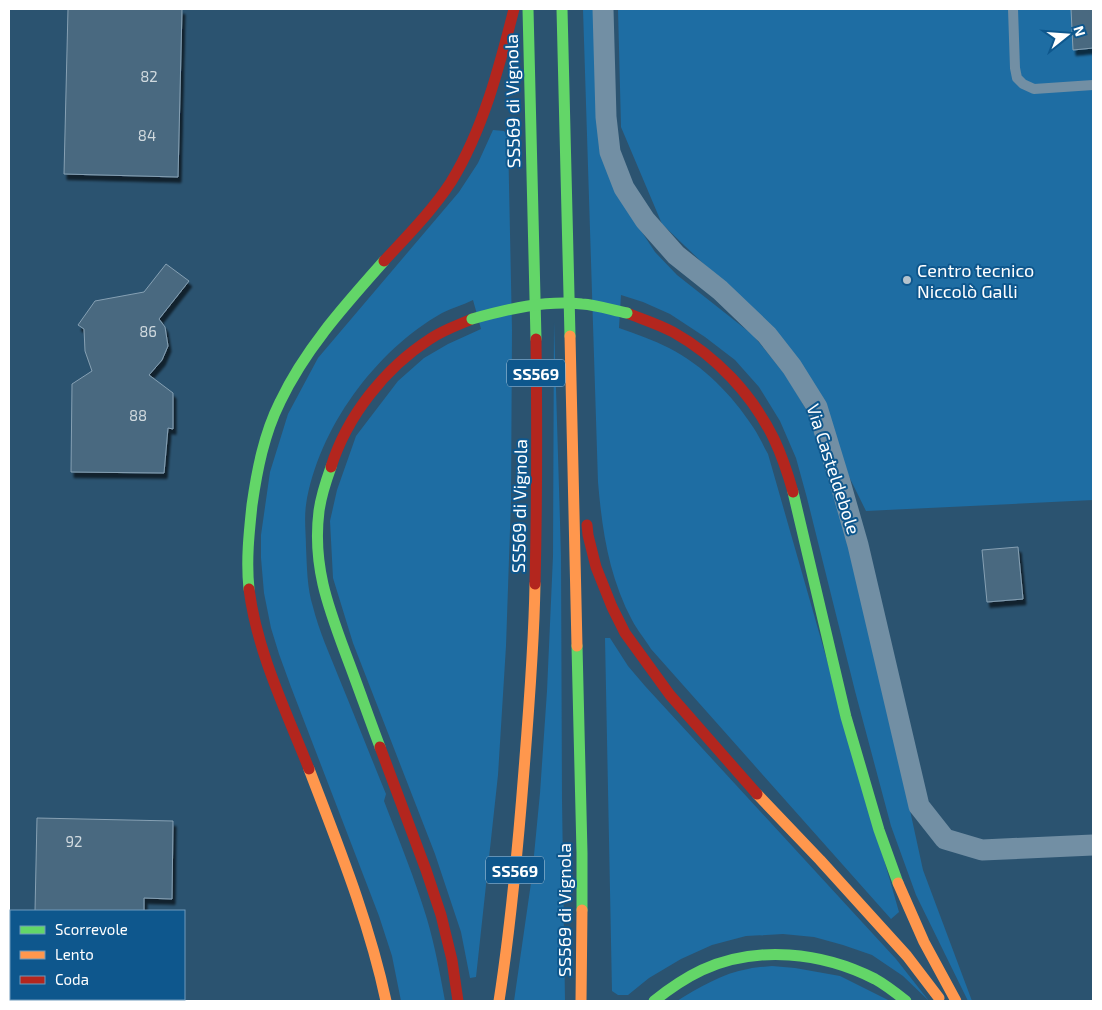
<svg xmlns="http://www.w3.org/2000/svg" width="1102" height="1010" font-family="'Exo 2',sans-serif">
	<defs>
		<filter id="shadow"><feDropShadow dx="3" dy="5.5" stdDeviation="1" flood-color="#0009"/></filter>
	</defs>
	<rect width="100%" height="100%" fill="#2b5370"/>
	<g fill="#1e6da3">
		<path d="M583,9H596L599,132L634,220L655,252L677,275L753,335L787,377L807,411L819,444L848,542L891,723L923,870L972,1001H968L916,895L891,826L855,691L807,498L796,458L780,421L759,387L735,360L705,337L670,314L643,302L621,295L619,328C636,334 653,340 669,348C704,366 732,395 753,427C759,436 763,445 768,454L899,912L891,919L651,649C645,639 637,630 632,620C609,577 602,530 598,482Z"/>
		<polygon points="618,9 1093,9 1093,500 866,511 780,337 662,224 621,127"/>
		<path d="M493,130L504,131L508,136L512,330L511,500L506,646L498,775L476,977L470,978L461,932L435,854L353,643L333,578L330,521L337,490L356,436L398,381L424,358L448,344L481,329L473,300C463,305 452,308 442,313C375,351 318,429 306,505C304,519 306,534 306,547C307,567 307,588 313,607C319,631 330,655 339,678C355,717 370,755 386,794L384,801C399,840 415,879 427,919C435,946 440,974 445,1001H401L392,956L379,916L291,687L279,654L271,628L264,593L261,558V535L270,472L288,414L318,358L459,192L478,163Z"/>
		<polygon points="554,322 561,555 562,800 565,1001 514,1001 532,876 540,793 547,691 553,556"/>
		<polygon points="605,638 610,638 628,666 645,686 896,959 929,1001 903,976 872,955 843,945 814,937 783,934 746,936 712,945 681,959 649,978 628,995 618,995 612,991"/>
		<path d="M772,966L795,968L840,976L890,1001H677C698,988 723,973 748,969C756,967 764,967 772,966Z"/>
	</g>
	<g fill="#486980" stroke="#86a0b3" filter="url(#shadow)">
		<polygon points="68,9 182,9 178,177 64,174"/>
		<polygon points="1071,9 1093,9 1093,48 1073,50"/>
		<polygon points="166,264 189,281 159,319 165,327 168,346 162,360 149,375 173,393 173,429 168,428 164,473 71,472 72,384 92,371 85,351 84,329 78,325 95,301 144,292"/>
		<polygon points="1018,547 1023,599 987,602 982,550"/>
		<polygon points="37,818 173,821 172,899 144,898 144,911 35,911"/>
	</g>
	<g fill="none" stroke-linecap="round" stroke-linejoin="round">
		<polyline stroke="#728fa4" stroke-width="10" points="1013,9 1015,68 1017,78 1023,84 1034,89 1093,85"/>
		<polyline stroke="#728fa4" stroke-width="21" points="603,9 606,117 610,152 624,188 645,220 676,255 720,290 767,335 792,367 817,407 840,482 858,545 919,806 945,839 982,850 1093,845"/>
		<g stroke="#63d668" stroke-width="11">
			<polyline points="528,9 536,339"/>
			<polyline points="562,9 570,336"/>
			<path d="M331,467C326,481 321,496 319,511C312,567 329,609 348,660C359,689 369,718 380,747"/>
			<polyline points="793,492 846,717 879,830 898,883"/>
			<path d="M249,589C246,561 249,533 252,505C257,470 264,434 280,402C305,349 345,305 384,261"/>
			<polyline points="577,646 582,853 582,910"/>
			<path d="M654,1001C669,989 685,978 702,970C757,945 822,952 875,979C886,985 896,993 906,1001"/>
		</g>
		<g stroke="#ff974d" stroke-width="11">
			<polyline points="570,336 577,646"/>
			<path d="M309,769C338,845 369,921 386,1001"/>
			<polyline points="757,794 820,860 907,956 939,998"/>
			<polyline points="898,883 924,942 956,1001"/>
			<path d="M499,1001C511,924 518,847 524,770C529,708 534,646 535,584"/>
			<polyline points="581,1001 582,910"/>
		</g>
		<g stroke="#b3261e" stroke-width="11">
			<path d="M384,261C407,236 432,211 451,182C483,130 499,68 514,9"/>
			<path d="M627,313C642,319 658,324 673,332C716,356 752,394 774,439C782,456 788,474 793,492"/>
			<path d="M331,467C347,416 385,368 430,339C443,330 458,325 472,319"/>
			<polyline points="587,525 588,535 596,567 612,607 625,633 670,695 757,794"/>
			<path d="M535,584C537,502 537,421 536,339"/>
			<path d="M249,589C257,652 286,711 309,769"/>
			<polyline points="380,747 426,870 441,915 452,960 458,1001"/>
		</g>
		<path stroke="#63d668" stroke-width="11" d="M472,319C508,309 545,300 582,304C597,305 612,310 627,313"/>
	</g>
	<circle fill="#b5c3cd" stroke="#0e578d" stroke-width="2" cx="907" cy="280" r="5"/>
	<g text-anchor="middle" dominant-baseline="central" stroke-width="4" stroke-linejoin="round" paint-order="stroke">
		<g font-size="15" fill="#d1dadf">
			<text x="149" y="76">82</text>
			<text x="147" y="135">84</text>
			<text x="148" y="331">86</text>
			<text x="138" y="415">88</text>
			<text x="74" y="841">92</text>
		</g>
		<g fill="#0e578d" stroke="#b7cddd" stroke-width="1">
			<rect x="507" y="359.5" width="58" height="27" rx="4"/>
			<rect x="486" y="856.5" width="58" height="27" rx="4"/>
		</g>
		<g font-size="16" font-weight="bold" fill="#fff">
			<text x="536" y="373">SS569</text>
			<text x="515" y="870">SS569</text>
		</g>
		<g font-size="18" fill="#fff" stroke="#0e578d">
			<text transform="translate(512 101) rotate(-91)">SS569 di Vignola</text>
			<text transform="translate(834 469) rotate(72)">Via Casteldebole</text>
			<text transform="translate(519 506) rotate(-89)">SS569 di Vignola</text>
			<text transform="translate(564 910) rotate(-90)">SS569 di Vignola</text>
		</g>
		<g font-size="18" fill="#fff" stroke="#0e578d" text-anchor="start">
			<text x="917" y="270">Centro tecnico<tspan x="917" dy="21">Niccolò Galli</tspan></text>
		</g>
	</g>
	<rect width="1102" height="1010" fill="none" stroke="#ffffff" stroke-width="20"/>
	<rect x="10" y="910" width="175" height="90" fill="#0e578d" stroke="#6e9abb"/>
	<rect x="20" y="926" width="25" height="8" fill="#63d668" stroke="#6e9abb"/>
	<text x="55" y="935" font-size="15" fill="#ffffff">Scorrevole</text>
	<rect x="20" y="951" width="25" height="8" fill="#ff974d" stroke="#6e9abb"/>
	<text x="55" y="960" font-size="15" fill="#ffffff">Lento</text>
	<rect x="20" y="976" width="25" height="8" fill="#b3261e" stroke="#6e9abb"/>
	<text x="55" y="985" font-size="15" fill="#ffffff">Coda</text>
	<g transform="translate(1067 35) rotate(73)" stroke="#0e578d" stroke-width="4" paint-order="stroke">
	<path d="M0-4L9 19L0 12L-9 19Z" fill="#ffffff"/>
	<text y="-8" font-size="14" font-weight="bold" text-anchor="middle" fill="#ffffff">N</text>
	</g>
</svg>
